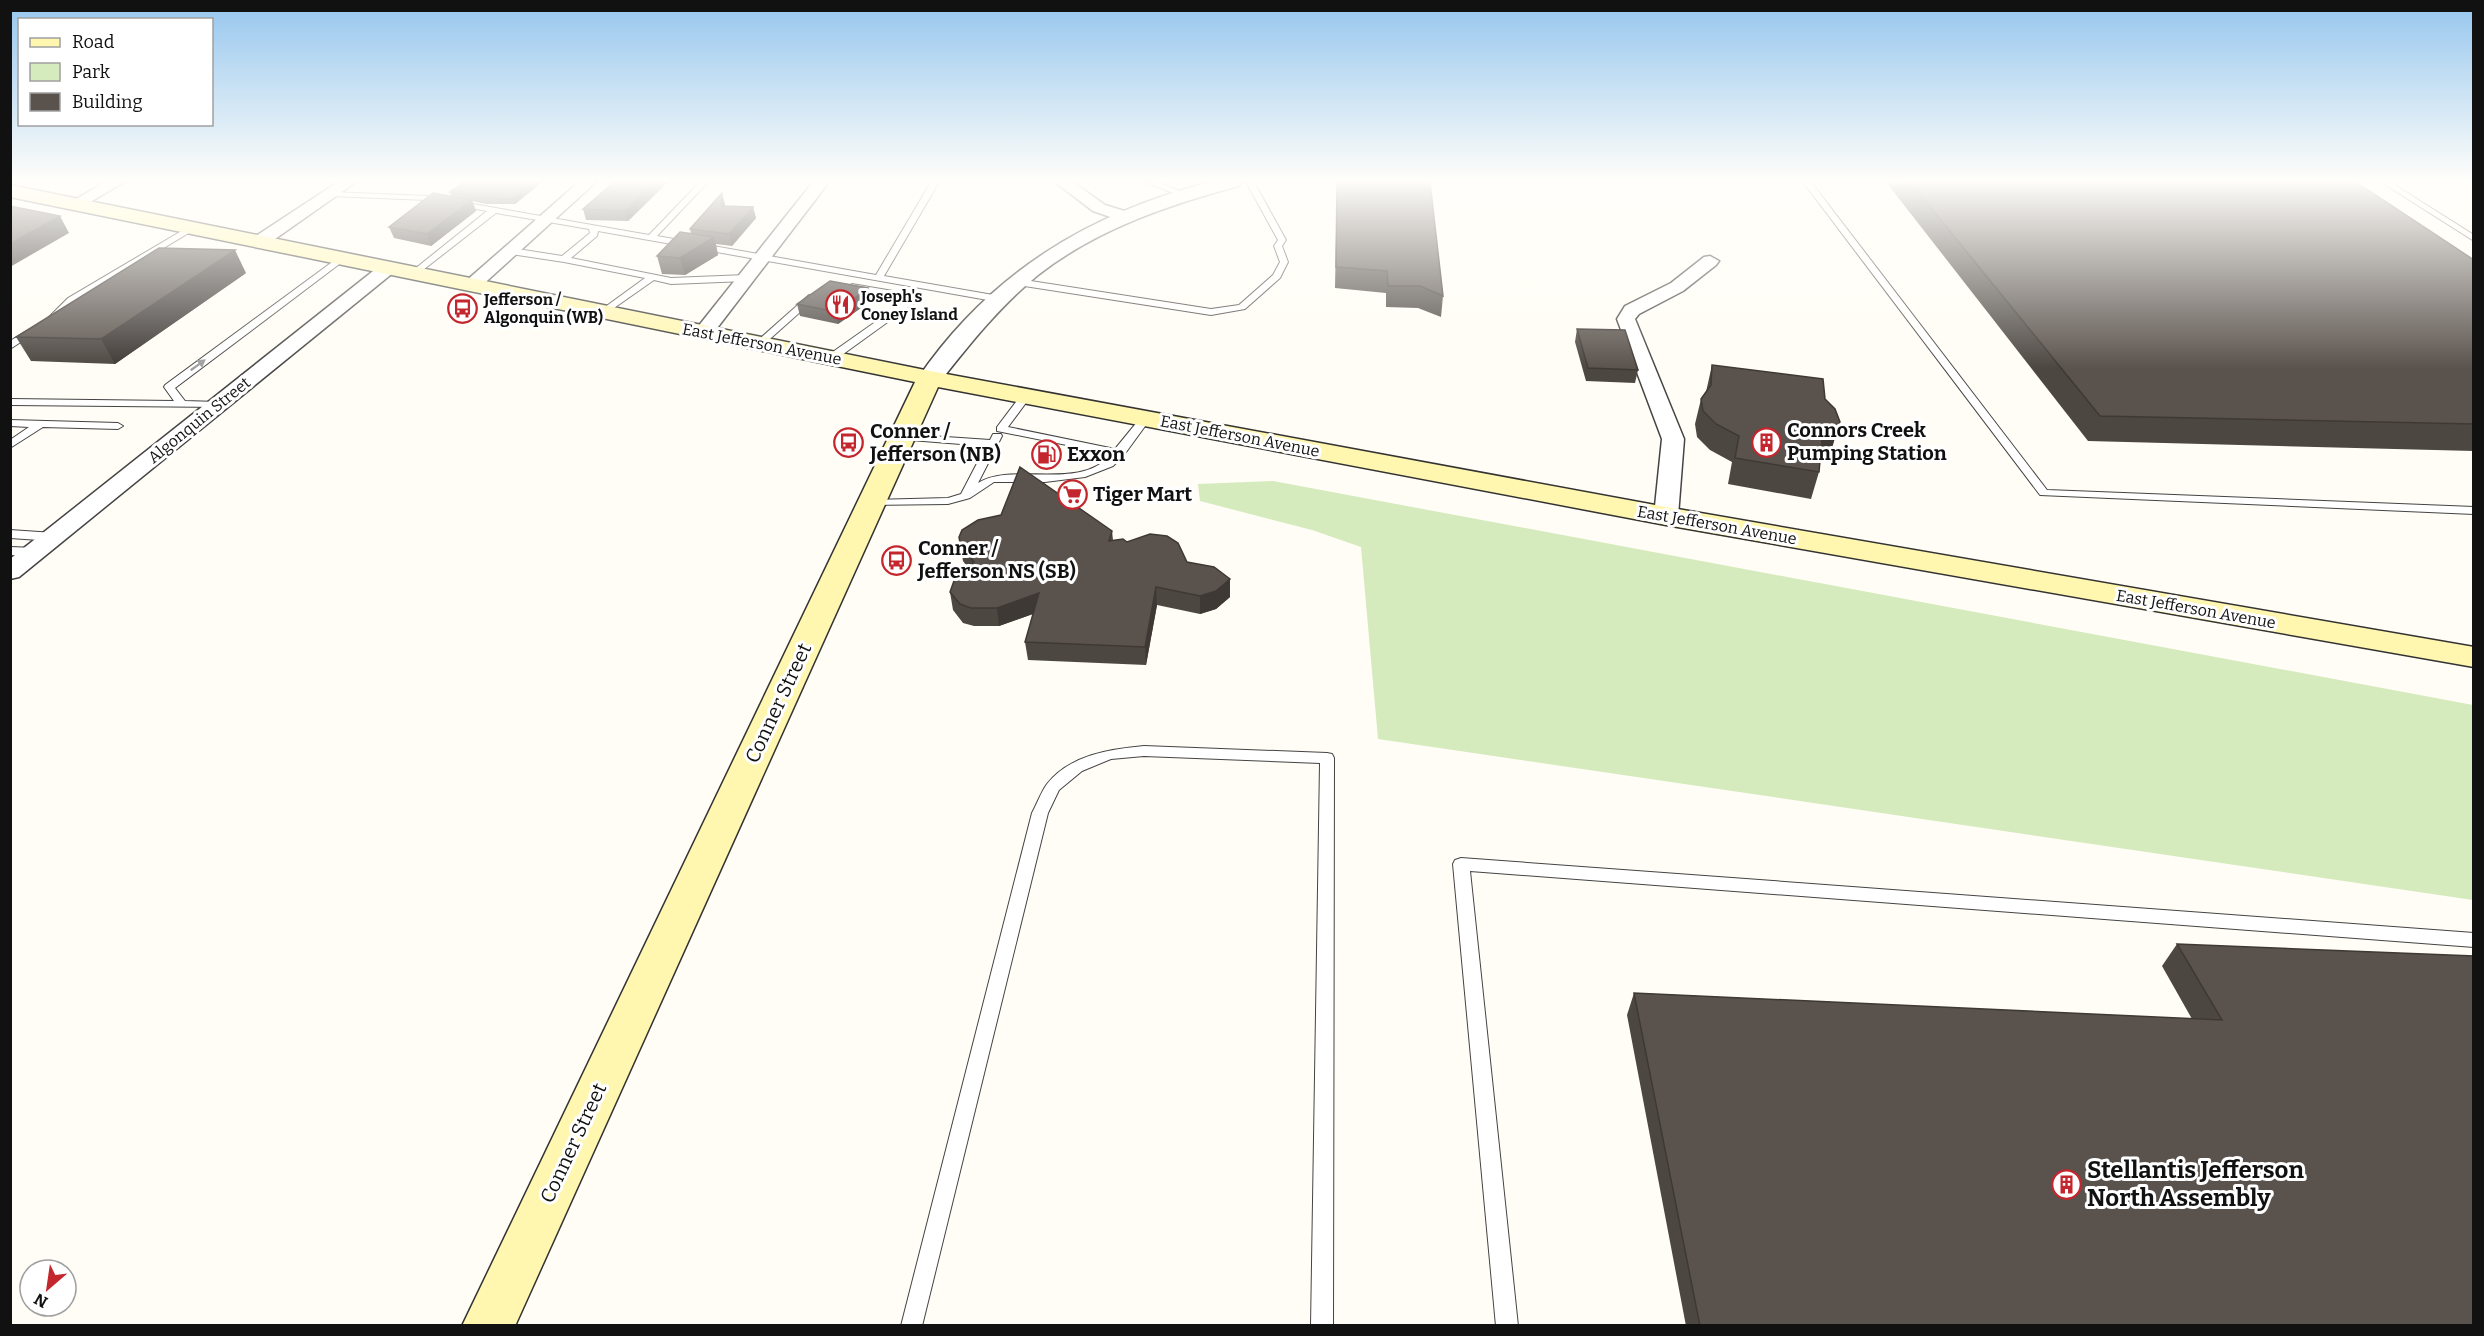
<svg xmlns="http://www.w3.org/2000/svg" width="2484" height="1336" font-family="Bitter,serif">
	<rect width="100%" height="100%" fill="#fffdf5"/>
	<polygon fill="#d5ebbd" points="1273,481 2473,705 2473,900 1378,739 1361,547 1312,530 1200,501 1198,484"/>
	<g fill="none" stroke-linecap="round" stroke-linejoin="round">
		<defs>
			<g id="service">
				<polygon points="700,182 708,182 657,236 876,275 931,182 939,182 884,276 999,296 1004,299 999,302 598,231 597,236 571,258 671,278 746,275 750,278 746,281 671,284 654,280 604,315 601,314 601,310 645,278 564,262 511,254 507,251 511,248 562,256 590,233 589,229 496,213 414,277 410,274 411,272 487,211 427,200 330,196 326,194 330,192 427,196 649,235"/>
				<polygon points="1146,182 1157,182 1190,195 1183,197"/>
				<polygon points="1246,182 1254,182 1286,240 1282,246 1288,262 1280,278 1245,309 1211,315 1018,285 1013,282 1018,279 1211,309 1239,305 1273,275 1280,262 1274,246 1278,240"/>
				<polygon points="1803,182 1811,182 2047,490 2474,507 2474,514 2040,495"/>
				<polygon points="2381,182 2390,182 2474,235 2474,241"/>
				<polygon points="190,226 197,228 74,302 55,321 47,319 68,298"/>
				<polygon points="339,257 346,259 175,388 185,401 218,402 223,405 222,407 10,405 10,399 174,401 164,387 165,385"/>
				<polygon points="852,284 916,295 921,298 835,360 827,360 827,356 908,299 849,289 847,287"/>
				<polygon points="809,295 817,297 762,346 756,346 756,342"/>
				<polygon points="30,329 38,331 10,349 10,341"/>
				<path d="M1026,393L1031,396L1008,427L1115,449L1142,416L1146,415L1151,418L1124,455L1113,466L1085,477L1045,482H994L970,498L948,504L868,505L866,503L868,501L872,500L948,498L961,494L986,446L898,439V435L902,434L990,440L993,434H1001L1002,436L978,483C1012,461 1081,492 1111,454L997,431V427L1022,394Z"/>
				<polygon points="10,420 118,423 123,426 118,429 43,427 10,448 10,440 29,427 10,426"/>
				<polygon points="10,530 54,533 60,537 54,541 10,538"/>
				<polygon points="10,547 36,548 42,552 36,556 10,555"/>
				<path d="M1144,746L1327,753L1332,754L1334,758L1333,1326H1311L1320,763L1144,756L1111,759L1082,771L1059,790L1048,813L922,1326H901L1032,813C1037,804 1041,792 1047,784C1070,755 1110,749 1144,746Z"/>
				<polygon points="1461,858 2474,933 2474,947 1470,871 1518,1326 1496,1326 1453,864 1455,860"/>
			</g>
			<g id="minor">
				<polygon points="105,182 124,182 82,207 70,207 68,204"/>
				<polygon points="338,182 356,182 265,246 253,246 250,242 253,238"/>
				<polygon points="579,182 596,182 478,289 466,289 463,285 466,281"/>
				<polygon points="813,182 829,182 711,336 697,336 694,332 697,328"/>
				<polygon points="1055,182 1073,182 1105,205 1131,213 1133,217 1125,222 1093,211"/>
				<polygon points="1710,256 1719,261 1716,265 1683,291 1639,314 1635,319 1684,439 1678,516 1674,521 1658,521 1654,516 1662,439 1617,319 1625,306 1671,283 1704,257"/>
				<polygon points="388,263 394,264 397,268 394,272 19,577 10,579 10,559 382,264"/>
			</g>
			<path id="tertiary" d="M1211,182H1242L1239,186C1168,205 1097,229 1038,275C1000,306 969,345 939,383L930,385L921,383L918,378C990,273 1089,213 1211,182Z"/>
			<polygon id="secondary" points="10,185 930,371 1666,507 2474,647 2474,667 1666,525 938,387 515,1326 462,1326 915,382 10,197"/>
		</defs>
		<use href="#service" stroke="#444" stroke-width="2"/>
		<use href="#minor" stroke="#444" stroke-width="3"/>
		<use href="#tertiary" stroke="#444" stroke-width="3"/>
		<use href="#secondary" stroke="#333" stroke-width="3"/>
		<use href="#service" fill="#fff" fill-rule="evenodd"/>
		<use href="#minor" fill="#fff" fill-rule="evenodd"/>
		<use href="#tertiary" fill="#fff" fill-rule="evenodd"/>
		<use href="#secondary" fill="#fff6b0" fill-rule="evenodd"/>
	</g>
	<g fill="#4d4742">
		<polygon points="464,182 542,182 515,204 486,204 472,201 476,211 431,246 394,238 389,227 452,197 450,192"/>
		<polygon points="611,182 668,182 628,221 586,220 583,209 611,184"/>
		<polygon points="1337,182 1443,296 1441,317 1418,308 1386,307 1386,293 1335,288"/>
		<polygon points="1886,182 2356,182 2474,260 2474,451 2088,441"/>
		<polygon points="725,204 725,206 753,207 756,218 732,246 716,244 718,255 685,275 662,274 657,256 691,234 690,229"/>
		<polygon points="246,273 115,364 31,361 16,337"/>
		<polygon points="871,301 838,324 800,316 797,304"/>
		<polygon points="1577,329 1638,370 1635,383 1586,381 1575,342"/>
		<polygon points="1712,365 1825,399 1832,448 1825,460 1820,462 1819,472 1811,499 1728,484 1732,462 1710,450 1697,437 1695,424 1701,399 1706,392"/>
		<polygon points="1112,531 1113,540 1127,542 1187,562 1230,579 1230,597 1216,609 1200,614 1157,605 1146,665 1028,660 1025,642 1033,614 999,626 974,626 963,623 953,610 950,592 968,568 963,561 959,537"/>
		<polygon points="2177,944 2474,1326 1686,1326 1627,1015 1634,993 2192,1019 2162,966"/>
	</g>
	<g fill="#3f3936">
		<polygon points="534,182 542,182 515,204 513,199"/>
		<polygon points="655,182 668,182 628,221 625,211"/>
		<polygon points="722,193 725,204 723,217 721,206"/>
		<polygon points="472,200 476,211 431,246 427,234"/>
		<polygon points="753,207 756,218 732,246 729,234"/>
		<polygon points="60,216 69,233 10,267 10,244"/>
		<polygon points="714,237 718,255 685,275 680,258"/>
		<polygon points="235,250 246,273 115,364 101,339"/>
		<polygon points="868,288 871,301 838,324 836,312"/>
		<polygon points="1840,422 1832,448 1825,460 1814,465 1822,439"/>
		<polygon points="1230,579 1230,597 1216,609 1200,614 1200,596"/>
		<polygon points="1156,587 1157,605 1146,665 1145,647"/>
		<polygon points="1039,593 1041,611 999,626 997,608"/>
	</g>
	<g fill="#5a524d" stroke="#3f3936" stroke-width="1.5">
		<polygon points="464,182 534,182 513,199 484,198 450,192"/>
		<polygon points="611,182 655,182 625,211 583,209 613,183"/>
		<polygon points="1337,182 1430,182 1443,296 1420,286 1388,286 1387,271 1336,267"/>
		<polygon points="1910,182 2356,182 2474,260 2474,424 2100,416"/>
		<polygon points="433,193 472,200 427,234 389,227"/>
		<polygon points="722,193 721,206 753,207 729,234 690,229"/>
		<polygon points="10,206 60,216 10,244"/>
		<polygon points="680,232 714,237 680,258 657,256"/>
		<polygon points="159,248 235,250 101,339 16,337"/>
		<polygon points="830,281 868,288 836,312 797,304"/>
		<polygon points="1577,329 1625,330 1638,370 1588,368"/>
		<polygon points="1712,365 1823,379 1825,399 1835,409 1840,422 1833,434 1822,439 1819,472 1735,458 1739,436 1716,424 1703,411 1701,399 1711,385"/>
		<polygon points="1020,467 1112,531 1109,541 1123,539 1127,542 1150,534 1167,536 1178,543 1187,562 1214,567 1230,579 1216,591 1200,596 1156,587 1145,647 1025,642 1039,593 997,608 971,608 960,604 950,592 955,578 974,562 960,543 959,537 962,530 978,520 1001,515"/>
		<polygon points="2177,944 2474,956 2474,1326 1700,1326 1634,993 2222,1020"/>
	</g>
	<defs><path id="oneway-solid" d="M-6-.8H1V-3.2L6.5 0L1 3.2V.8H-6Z" transform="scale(1.5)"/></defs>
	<use fill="#a0a0a0" href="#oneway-solid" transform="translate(198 365) rotate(-36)"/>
	<linearGradient id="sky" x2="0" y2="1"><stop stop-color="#95c6ee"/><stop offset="0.49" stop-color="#fffefa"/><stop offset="1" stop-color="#fffefa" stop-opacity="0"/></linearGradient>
	<rect width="2484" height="369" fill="url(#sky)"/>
	<defs>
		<symbol id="restaurant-ring" viewBox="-11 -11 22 22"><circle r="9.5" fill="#fff" stroke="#c4262e" stroke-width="1.5"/><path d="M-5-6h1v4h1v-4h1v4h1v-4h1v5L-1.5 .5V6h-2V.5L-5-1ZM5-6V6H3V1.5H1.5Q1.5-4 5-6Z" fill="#c4262e"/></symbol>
		<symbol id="bus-ring" viewBox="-11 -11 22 22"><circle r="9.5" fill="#fff" stroke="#c4262e" stroke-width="1.5"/><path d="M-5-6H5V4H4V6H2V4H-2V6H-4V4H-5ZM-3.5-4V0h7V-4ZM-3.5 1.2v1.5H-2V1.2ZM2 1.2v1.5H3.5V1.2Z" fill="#c4262e"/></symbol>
		<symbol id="building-ring" viewBox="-11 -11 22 22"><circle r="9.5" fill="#fff" stroke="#c4262e" stroke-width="1.5"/><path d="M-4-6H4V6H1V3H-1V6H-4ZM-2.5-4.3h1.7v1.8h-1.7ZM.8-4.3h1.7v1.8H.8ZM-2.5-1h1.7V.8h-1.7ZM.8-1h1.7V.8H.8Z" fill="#c4262e"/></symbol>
		<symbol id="fuel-ring" viewBox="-11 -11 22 22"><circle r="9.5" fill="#fff" stroke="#c4262e" stroke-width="1.5"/><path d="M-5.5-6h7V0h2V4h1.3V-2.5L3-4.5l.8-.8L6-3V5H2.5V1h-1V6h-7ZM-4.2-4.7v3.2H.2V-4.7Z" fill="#c4262e"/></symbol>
		<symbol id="supermarket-ring" viewBox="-11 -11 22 22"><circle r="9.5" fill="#fff" stroke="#c4262e" stroke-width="1.5"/><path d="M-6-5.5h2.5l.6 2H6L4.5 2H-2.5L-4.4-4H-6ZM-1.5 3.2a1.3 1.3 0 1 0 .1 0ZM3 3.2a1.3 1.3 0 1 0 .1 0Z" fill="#c4262e"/></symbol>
	</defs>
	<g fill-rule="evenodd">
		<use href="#restaurant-ring" x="824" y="288" width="33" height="33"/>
		<use href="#bus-ring" x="446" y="292" width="33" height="33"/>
		<use href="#building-ring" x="1750" y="426" width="33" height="33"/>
		<use href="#bus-ring" x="832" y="426" width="33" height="33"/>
		<use href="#fuel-ring" x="1030" y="438" width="33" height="33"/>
		<use href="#supermarket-ring" x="1056" y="478" width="33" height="33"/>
		<use href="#bus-ring" x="880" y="544" width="33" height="33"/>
		<use href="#building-ring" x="2050" y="1168" width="33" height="33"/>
	</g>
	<g text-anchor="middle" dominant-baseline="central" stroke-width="6" stroke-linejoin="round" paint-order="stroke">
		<g font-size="16" font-weight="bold" fill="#111" stroke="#fff" text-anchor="start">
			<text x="861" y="296">Joseph's<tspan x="861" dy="18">Coney Island</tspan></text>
			<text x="484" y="299">Jefferson /<tspan x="484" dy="18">Algonquin (WB)</tspan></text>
		</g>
		<g font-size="16" fill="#111" stroke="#fff">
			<text transform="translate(762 344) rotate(11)">East Jefferson Avenue</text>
			<text transform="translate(199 420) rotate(-39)">Algonquin Street</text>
			<text transform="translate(1240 436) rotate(11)">East Jefferson Avenue</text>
			<text transform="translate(1717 525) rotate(10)">East Jefferson Avenue</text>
			<text transform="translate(2196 609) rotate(10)">East Jefferson Avenue</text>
		</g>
		<g font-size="20" font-weight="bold" fill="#111" stroke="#fff" text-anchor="start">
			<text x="1787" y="430">Connors Creek<tspan x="1787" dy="23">Pumping Station</tspan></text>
			<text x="870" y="431">Conner /<tspan x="870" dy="23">Jefferson (NB)</tspan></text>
			<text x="1067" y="454">Exxon</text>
			<text x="1093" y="494">Tiger Mart</text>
			<text x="918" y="548">Conner /<tspan x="918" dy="23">Jefferson NS (SB)</tspan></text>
		</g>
		<g font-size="20" fill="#111" stroke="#fff">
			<text transform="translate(778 703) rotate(-65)">Conner Street</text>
			<text transform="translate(573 1143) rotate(-65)">Conner Street</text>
		</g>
		<g font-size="24" font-weight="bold" fill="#111" stroke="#fff" text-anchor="start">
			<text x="2087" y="1170">Stellantis Jefferson<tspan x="2087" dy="28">North Assembly</tspan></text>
		</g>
	</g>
	<rect width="2484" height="1336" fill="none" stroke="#111111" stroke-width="24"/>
	<rect x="18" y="18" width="195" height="108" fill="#ffffff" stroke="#a0a0a0" stroke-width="1.5"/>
	<rect x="30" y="38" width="30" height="9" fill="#fff6b0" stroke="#a0a0a0" stroke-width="1.5"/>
	<text x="72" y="48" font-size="18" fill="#111111">Road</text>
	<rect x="30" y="63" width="30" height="18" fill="#d5ebbd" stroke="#a0a0a0" stroke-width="1.5"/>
	<text x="72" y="78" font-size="18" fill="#111111">Park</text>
	<rect x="30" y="93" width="30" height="18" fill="#5a524d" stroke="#a0a0a0" stroke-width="1.5"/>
	<text x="72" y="108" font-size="18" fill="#111111">Building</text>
	<g transform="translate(48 1288) rotate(209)"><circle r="28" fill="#ffffff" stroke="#a0a0a0" stroke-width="1.5"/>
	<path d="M0-4.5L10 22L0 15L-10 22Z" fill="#c4262e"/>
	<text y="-9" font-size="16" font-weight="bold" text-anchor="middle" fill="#111111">N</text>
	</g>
</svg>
